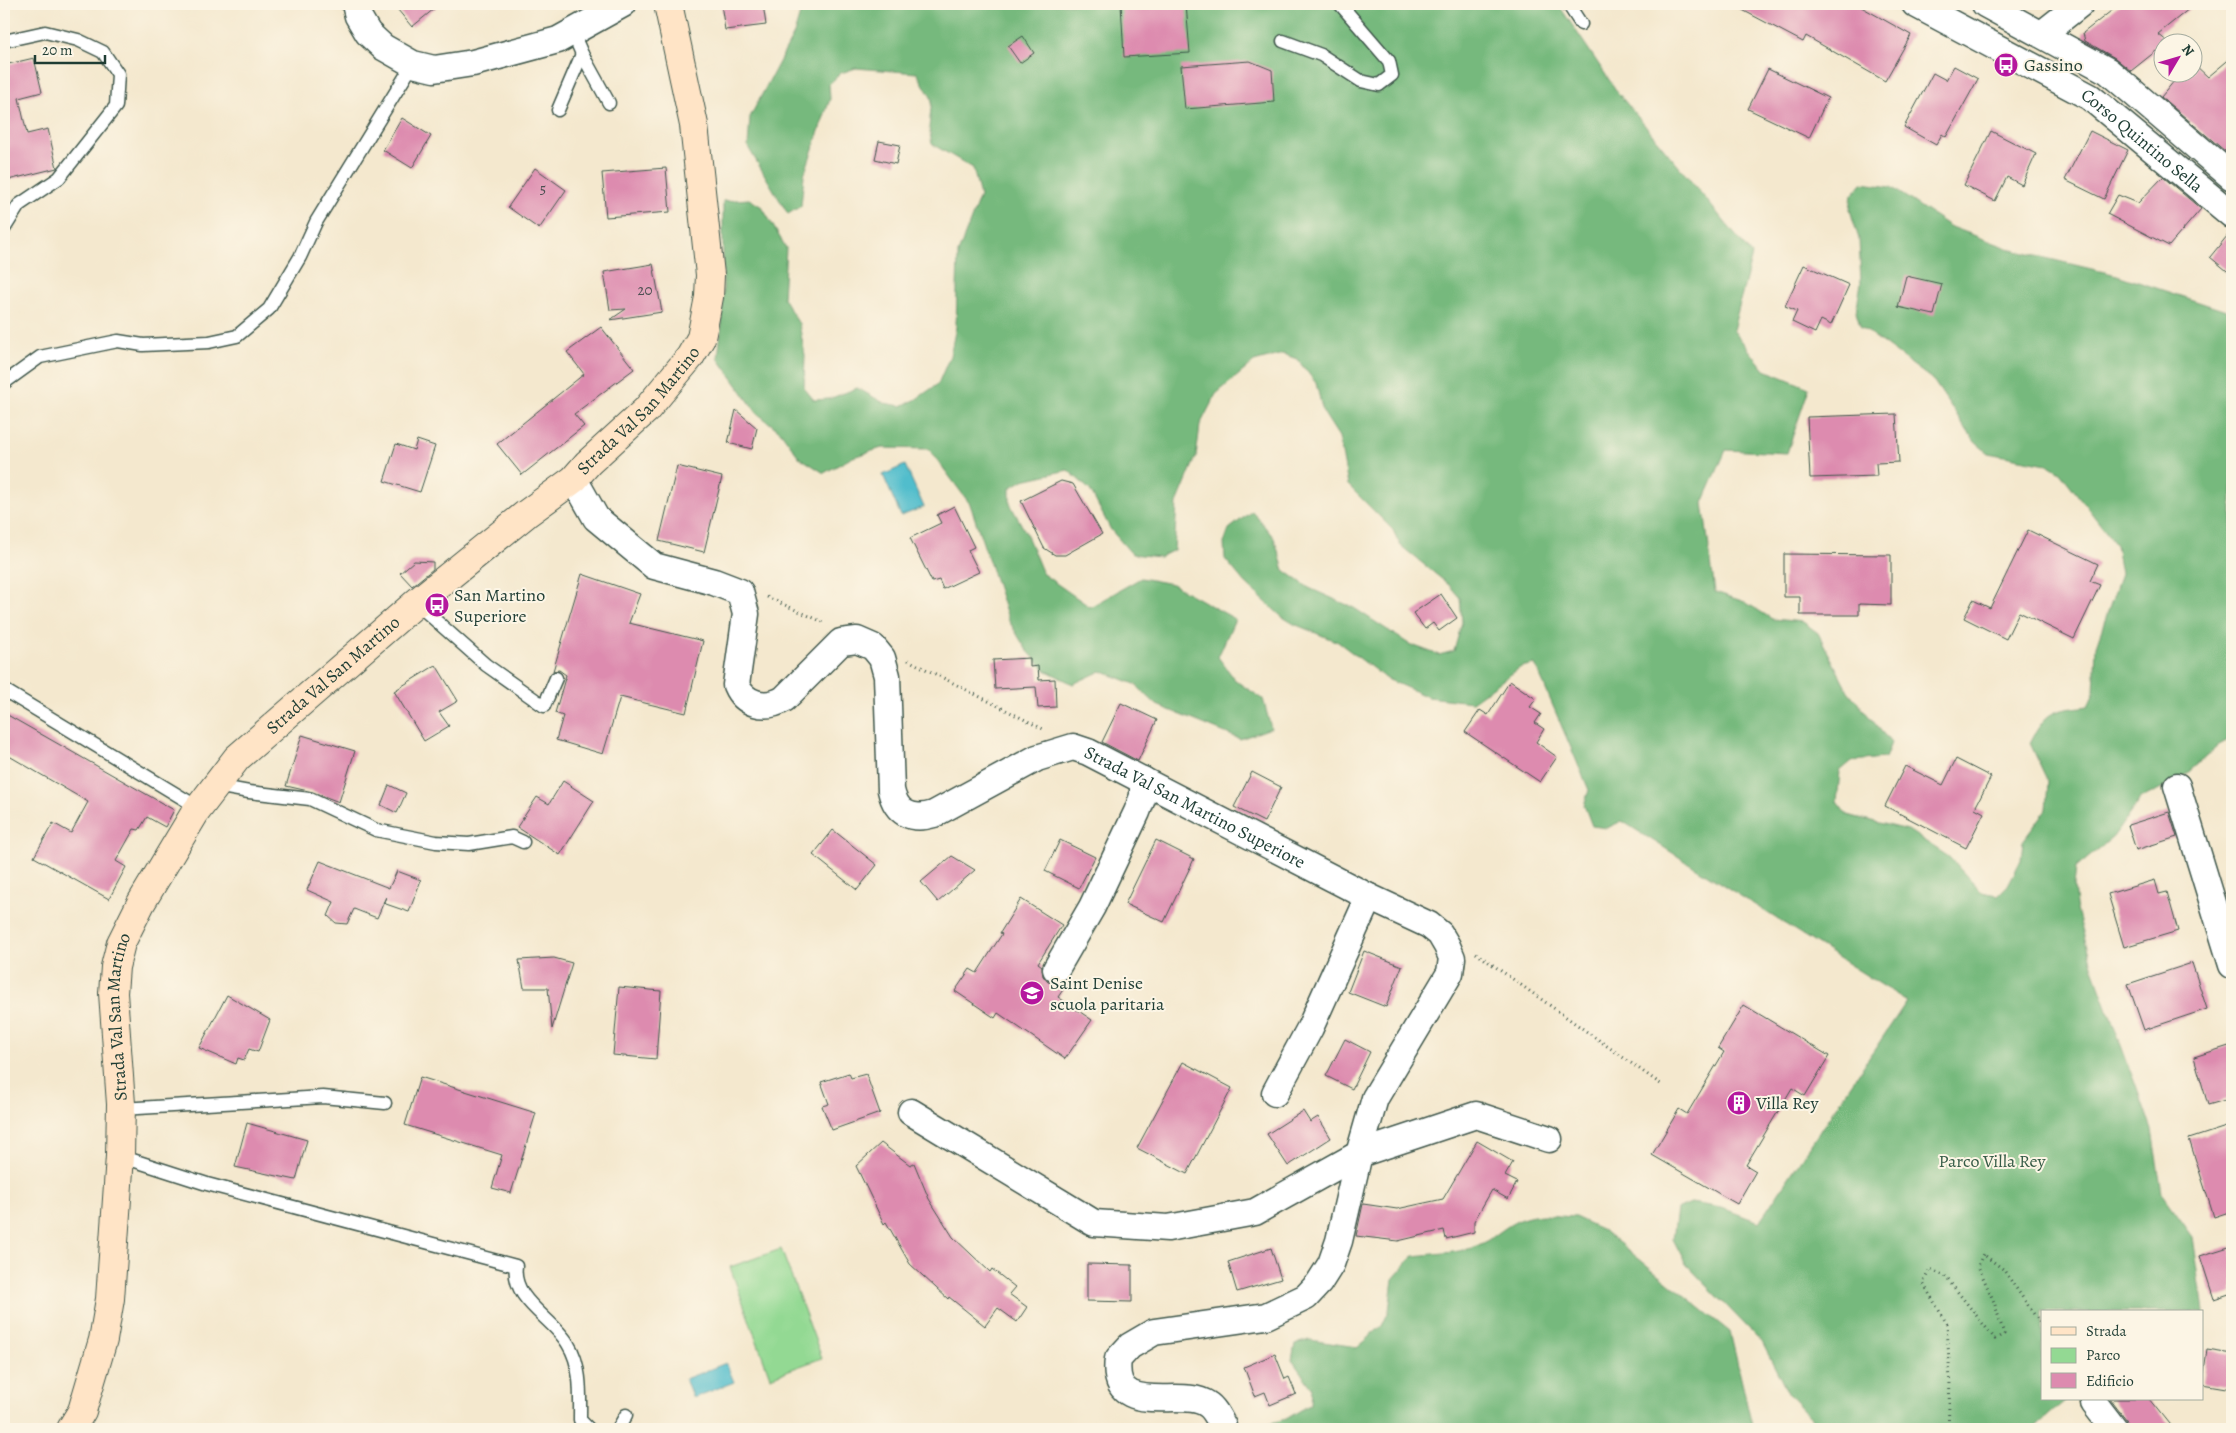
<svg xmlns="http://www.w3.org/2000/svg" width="2236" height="1433" font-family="Alegreya,serif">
	<rect width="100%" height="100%" fill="#fcf5e5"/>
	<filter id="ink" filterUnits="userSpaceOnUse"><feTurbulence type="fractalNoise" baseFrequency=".02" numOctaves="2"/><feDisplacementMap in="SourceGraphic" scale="10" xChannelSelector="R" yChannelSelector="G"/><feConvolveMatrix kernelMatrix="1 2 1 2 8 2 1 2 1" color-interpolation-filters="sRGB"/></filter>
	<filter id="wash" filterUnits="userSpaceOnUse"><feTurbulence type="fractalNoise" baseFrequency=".0096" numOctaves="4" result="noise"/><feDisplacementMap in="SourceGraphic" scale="20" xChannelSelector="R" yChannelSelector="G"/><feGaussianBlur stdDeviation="1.12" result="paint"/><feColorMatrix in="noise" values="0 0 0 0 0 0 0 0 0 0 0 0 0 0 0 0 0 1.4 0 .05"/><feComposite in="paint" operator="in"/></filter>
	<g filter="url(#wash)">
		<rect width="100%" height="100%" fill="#f4e8ce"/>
		<polygon fill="#93d993" stroke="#598b64" points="781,1249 822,1358 770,1377 730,1267"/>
		<g fill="#76b97d" stroke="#4a7b58">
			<path d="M803,4H1558L1618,93L1752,255L1733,330L1765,370L1809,388L1787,453L1726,450L1703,503L1715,592L1745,602L1772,619L1803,622L1818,633L1848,691L1891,743L1885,758L1852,761L1840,771L1837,802L1847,815L1908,830L1949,857L1981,892L1998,895L2008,885L2021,860L2023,841L2046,810L2048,782L2030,743C2047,709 2053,711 2088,706L2094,693L2096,646L2121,574L2116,545L2060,472L2047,464L1988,453L1975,442L1933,380L1860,326L1856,312L1861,283L1859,239L1850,210L1852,195L1862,183L1891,187L1949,226L2016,251L2117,275L2232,313V738L2219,745L2183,777L2140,799L2113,837L2076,868L2074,885L2076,906L2093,969L2152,1130L2162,1194L2193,1237L2204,1312L2202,1329V1312H2042V1399H2067L2033,1429H1822L1789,1395L1762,1342L1686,1264L1673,1239L1677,1209L1691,1203L1722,1208L1759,1222L1907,1001L1622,821L1607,828L1592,826L1584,805L1589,790L1535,664L1521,667L1472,702L1428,697L1387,679L1338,642L1294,624L1281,616L1245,583L1225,559L1224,543L1229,529L1252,511L1274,538L1284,570L1309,588L1354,608L1409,644L1439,655L1454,651L1462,622L1460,598L1449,585L1400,545L1393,530L1348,485L1339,437L1323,412L1316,383L1297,359L1283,354L1254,362L1216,394L1200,425L1196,457L1177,503L1174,550L1160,557L1132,554L1111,530L1090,490L1068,470L1023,480L1010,488V504L1026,533L1043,574L1090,607L1141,578L1172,584L1235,619L1218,657L1236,681L1263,699L1271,728L1240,739L1157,705L1135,684L1101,671L1073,684L1045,670L1026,649L1009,621L970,504L929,449L882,448L853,457L824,473L799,457L781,432L757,413L718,358L723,313V201L749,199L762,207L786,248L783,298L799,324L805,355L804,388L814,400L829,399L857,388L884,403L901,406L915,400L938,384L950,356L956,327L958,253L980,196L973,168L932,144L929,128L932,99L917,73L856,68L841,73L829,84L830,99L804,175L801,206L788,214L748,147L750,117L794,34Z"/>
			<path d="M1543,1215L1575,1217L1603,1230L1730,1332L1753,1429H1247L1286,1419L1311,1404L1312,1388L1292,1360L1295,1344L1310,1340L1357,1347L1382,1326L1389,1311L1393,1279L1413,1256C1429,1254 1461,1253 1474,1247C1502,1236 1508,1217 1543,1215Z"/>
		</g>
		<g fill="#51bdcc" stroke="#387d80">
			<polygon points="905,465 924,507 901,516 883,475"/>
			<polygon points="726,1363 734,1382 693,1398 685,1379"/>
		</g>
		<g id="blocks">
			<g fill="#dd8baf">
				<polygon points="393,4 440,4 412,27"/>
				<polygon points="721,4 763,4 766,25 725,30"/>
				<polygon points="1121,4 1186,4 1190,53 1124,57"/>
				<polygon points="1731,4 1856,4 1911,35 1885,81 1806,36 1803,42"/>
				<polygon points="2120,4 2195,4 2158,34 2168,42 2164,42 2164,59 2156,51 2131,71 2115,58 2085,41 2083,33"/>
				<polygon points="1023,36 1034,53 1020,63 1008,46"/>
				<polygon points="2232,57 2232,157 2161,97 2179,75 2176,72 2194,72 2194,64 2208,77"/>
				<polygon points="34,58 42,92 19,98 27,134 48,129 57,168 4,181 4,65"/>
				<polygon points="1250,61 1272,70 1274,102 1185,109 1181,66"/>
				<polygon points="1954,66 1978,79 1946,137 1942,134 1936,145 1904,127 1933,73 1946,80"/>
				<polygon points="1768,69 1828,98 1809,138 1748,109"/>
				<polygon points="402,118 431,136 412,168 383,150"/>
				<polygon points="1991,131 2036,154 2022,185 2007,177 1995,201 1964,185"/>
				<polygon points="2090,131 2128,150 2104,199 2065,180"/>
				<polygon points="879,141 900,145 896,164 875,159"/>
				<polygon points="535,168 566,190 539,229 508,207"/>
				<polygon points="666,168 670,212 606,217 602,173"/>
				<polygon points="2163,177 2201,209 2169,246 2107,214 2118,195 2138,203"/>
				<polygon points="2232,230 2232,275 2210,257"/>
				<polygon points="653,264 662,312 610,320 626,309 610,310 604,272"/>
				<polygon points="1804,265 1849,285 1831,325 1821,320 1815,333 1792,322 1797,311 1785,306"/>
				<polygon points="1906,276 1942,284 1934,315 1898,307"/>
				<polygon points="601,327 634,369 574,414 584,426 522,475 497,444 584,374 567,352"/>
				<polygon points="736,410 757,428 752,449 728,443"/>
				<polygon points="1896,414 1899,462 1876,463 1877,476 1810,478 1807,417"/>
				<polygon points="417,440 435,446 420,492 384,481 396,444 414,450"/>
				<polygon points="677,466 722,477 704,552 659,541"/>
				<polygon points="1061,481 1073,484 1102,534 1065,555 1055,555 1044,548 1021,501"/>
				<polygon points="954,506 974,547 968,550 979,572 943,589 939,580 932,582 910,538 941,523 937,515"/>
				<polygon points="2028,530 2098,564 2090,581 2100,585 2074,639 2019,612 2006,639 1964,618 1973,600 1990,608"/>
				<polygon points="1784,554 1891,555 1891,605 1859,604 1859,615 1800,615 1800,597 1784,597"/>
				<polygon points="414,561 433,562 433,569 412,586 400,573"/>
				<polygon points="582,574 640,594 629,623 703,641 686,713 620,697 603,754 556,740 563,716 555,713 566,675 559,670 553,671"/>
				<polygon points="1441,594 1457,618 1439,631 1433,623 1425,629 1413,613"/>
				<polygon points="1030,658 1030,667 1038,666 1039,680 1055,679 1056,707 1038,708 1036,687 995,689 993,660"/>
				<polygon points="436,665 458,701 439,712 449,726 424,741 394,691"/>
				<polygon points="1510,681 1536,699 1530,707 1541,714 1535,723 1544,729 1536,742 1557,757 1540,782 1465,732 1480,710 1488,715"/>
				<polygon points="1121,703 1157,720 1138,761 1102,742"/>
				<polygon points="4,713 174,810 165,827 147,817 139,830 134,829 116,861 126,867 109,899 34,857 53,823 71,833 88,802 4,753"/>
				<polygon points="302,735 355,751 339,802 313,792 286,786"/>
				<polygon points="1956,759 1991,777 1975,808 1984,813 1966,848 1885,806 1905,766 1943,785"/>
				<polygon points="1252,772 1281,787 1264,822 1234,807"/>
				<polygon points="563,781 594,801 560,855 517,827 537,797 549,804"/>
				<polygon points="389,785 406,793 397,813 381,805"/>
				<polygon points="2169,812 2177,837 2136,850 2128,825"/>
				<polygon points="833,830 877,865 857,890 813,855"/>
				<polygon points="1060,840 1095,857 1079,888 1045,871"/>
				<polygon points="1156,840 1194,859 1164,922 1125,904"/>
				<polygon points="952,856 975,870 938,902 921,882"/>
				<polygon points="320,861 389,888 397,871 421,880 409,912 383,903 386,897 377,918 354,909 347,924 336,923 328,916 334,902 307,890"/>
				<polygon points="2155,880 2159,894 2167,892 2178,931 2124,947 2108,894"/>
				<polygon points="1021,899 1062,925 1038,963 1042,966 1043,976 1048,982 1056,984 1064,981 1067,984 1058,997 1092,1020 1065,1059 998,1013 995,1018 955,991 970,969 977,973 1002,934 1000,933"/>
				<polygon points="1364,951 1402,966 1386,1007 1348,992"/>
				<polygon points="554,958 572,963 552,1029 548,988 524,988 519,960"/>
				<polygon points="2192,963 2207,1009 2144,1030 2128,984"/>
				<polygon points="619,987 661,991 656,1059 613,1055"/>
				<polygon points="227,995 270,1020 258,1052 249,1049 244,1060 238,1058 236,1064 199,1048"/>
				<polygon points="1744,1005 1829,1056 1805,1096 1792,1088 1746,1165 1756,1171 1737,1204 1652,1155 1679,1109 1687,1114 1724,1052 1718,1048"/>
				<polygon points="1345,1039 1370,1052 1352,1089 1326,1076"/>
				<polygon points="2232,1045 2232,1098 2208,1105 2194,1057"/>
				<polygon points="1183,1062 1232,1088 1187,1174 1137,1148"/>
				<polygon points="849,1073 851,1078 866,1074 880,1113 832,1130 822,1106 829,1104 821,1082"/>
				<polygon points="420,1077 536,1113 511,1193 492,1188 502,1155 405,1125"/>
				<polygon points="1303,1111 1310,1122 1318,1117 1331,1138 1288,1166 1267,1134"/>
				<polygon points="247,1123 307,1140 296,1180 235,1167"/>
				<polygon points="2232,1125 2232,1211 2214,1217 2189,1139"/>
				<polygon points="1477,1141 1513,1162 1505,1176 1517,1182 1508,1199 1492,1190 1474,1221 1474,1232 1446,1239 1444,1230 1398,1241 1356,1236 1363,1204 1397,1209 1443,1199"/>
				<polygon points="881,1143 910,1165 914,1163 929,1199 953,1237 990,1272 992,1269 1015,1287 1009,1294 1027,1307 1017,1322 998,1308 985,1326 949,1297 948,1299 910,1264 886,1222 884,1224 856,1166"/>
				<polygon points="2232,1246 2232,1293 2214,1299 2200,1256"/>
				<polygon points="1271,1248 1281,1279 1237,1292 1228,1262"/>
				<polygon points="1087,1264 1132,1265 1132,1302 1087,1301"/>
				<polygon points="2207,1350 2232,1354 2232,1389 2202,1384"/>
				<polygon points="1275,1354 1285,1379 1289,1377 1296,1394 1270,1405 1265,1392 1255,1396 1244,1367"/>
				<polygon points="2110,1399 2149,1399 2173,1429 2133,1429"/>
			</g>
		</g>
	</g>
	<g filter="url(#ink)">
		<use href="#blocks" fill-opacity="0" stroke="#3f574b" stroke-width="1"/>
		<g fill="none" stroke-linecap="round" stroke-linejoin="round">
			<defs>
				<g id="lane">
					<polyline points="1568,4 1581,24"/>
					<polyline points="572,31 582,54 609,103"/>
					<polyline points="4,41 45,32 78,40 103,52 118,74 116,106 59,178 19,205 4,229"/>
					<polyline points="1283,41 1321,55 1361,81 1379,85 1392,75 1389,61 1340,4"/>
					<polyline points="558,110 582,54"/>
					<polyline points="4,383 40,357 118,341 143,345 209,342 237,336 269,309 300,257 316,222 413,64"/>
					<polyline points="416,603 486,665 544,706 556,678"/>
					<polyline points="4,690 199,808"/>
					<polyline points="216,786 249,792 310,799 376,830 436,842 469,844 512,837 523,842"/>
					<polyline points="121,1109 323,1097 385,1103"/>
					<path d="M120,1156L207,1184L516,1266C511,1300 553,1318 568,1344C582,1366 580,1395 580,1420L589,1429"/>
					<polyline points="618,1429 626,1415"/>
				</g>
				<g id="street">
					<polyline points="355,4 358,16 368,33 383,47 413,64 434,69 473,63 558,40 623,4"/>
					<path id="s1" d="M1915,4L2090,97L2232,215"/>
					<polyline points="1985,4 2108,71 2232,177"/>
					<polyline points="2042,34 2080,4"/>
					<path id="s2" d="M574,479L596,518L654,566L714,582L740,592L746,614L736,685C744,704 765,710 784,699L841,642L857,640L873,647L882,658L887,676L891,790C896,813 911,821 934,814L1037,758L1073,747L1088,752L1369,897L1429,925L1440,934L1447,946L1452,958L1450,973L1375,1098L1359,1154L1339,1241L1331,1264L1319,1283L1306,1297L1266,1316L1154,1332L1130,1346L1118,1359C1110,1421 1182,1386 1207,1404C1214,1408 1219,1419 1223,1426V1429"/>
					<polyline points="2177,786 2232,965"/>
					<polyline points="1056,969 1092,907 1137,812 1143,796 1143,780"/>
					<polyline points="1275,1093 1310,1028 1369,897"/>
					<polyline points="911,1112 1094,1223 1168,1228 1255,1212 1359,1154 1476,1115 1549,1139"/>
					<polyline points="2094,1403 2114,1429"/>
				</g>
				<g id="secondary">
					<path id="s3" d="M71,1429L82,1411L103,1340L110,1299L120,1156L121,1104L113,993L115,967L121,943L141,903L195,813L237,758L416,603L526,514L574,479L588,463L646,410L690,357L701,338L709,297L710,275L694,125L668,4"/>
				</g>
			</defs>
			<use href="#lane" stroke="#3f574b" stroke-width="15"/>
			<use href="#street" stroke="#3f574b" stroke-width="29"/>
			<use href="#secondary" stroke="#3f574b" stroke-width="30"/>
			<g stroke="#3f574b" stroke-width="3" stroke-dasharray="1 4" stroke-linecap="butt">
				<polyline points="767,597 825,623"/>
				<polyline points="908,660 1045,730"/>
				<polyline points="1476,953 1662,1085"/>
				<polyline points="1948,1429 1950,1382 1947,1324 1923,1283 1930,1269 1945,1276 1995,1339 2004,1334 1994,1302 1978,1266 1983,1254 2003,1269 2042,1326"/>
			</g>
			<use href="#lane" stroke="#fff" stroke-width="12"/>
			<use href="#street" stroke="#fff" stroke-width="26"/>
			<use href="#secondary" stroke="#ffe4c6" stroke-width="28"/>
		</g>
	</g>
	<defs>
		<symbol id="bus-disc" viewBox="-11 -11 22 22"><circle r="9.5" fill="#b5179e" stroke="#fcf5e5"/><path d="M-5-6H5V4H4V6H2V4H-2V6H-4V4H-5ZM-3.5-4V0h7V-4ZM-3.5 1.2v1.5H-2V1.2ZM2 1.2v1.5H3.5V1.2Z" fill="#fff"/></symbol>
		<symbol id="school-disc" viewBox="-11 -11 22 22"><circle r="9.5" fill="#b5179e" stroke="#fcf5e5"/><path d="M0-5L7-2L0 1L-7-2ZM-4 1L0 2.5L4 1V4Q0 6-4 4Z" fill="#fff"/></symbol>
		<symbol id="building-disc" viewBox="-11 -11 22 22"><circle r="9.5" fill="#b5179e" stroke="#fcf5e5"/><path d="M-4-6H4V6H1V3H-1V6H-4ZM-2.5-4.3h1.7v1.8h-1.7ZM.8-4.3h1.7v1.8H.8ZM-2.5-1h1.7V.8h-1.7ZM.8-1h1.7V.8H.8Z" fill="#fff"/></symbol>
	</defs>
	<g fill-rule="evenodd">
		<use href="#bus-disc" x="1992" y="51" width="28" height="28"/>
		<use href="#bus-disc" x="423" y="591" width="28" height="28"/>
		<use href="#school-disc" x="1018" y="979" width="28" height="28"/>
		<use href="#building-disc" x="1725" y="1089" width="28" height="28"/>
	</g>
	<g text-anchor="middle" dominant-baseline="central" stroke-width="4" stroke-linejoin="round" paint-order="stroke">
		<g font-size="15" fill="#4e5053">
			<text x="543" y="189">5</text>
			<text x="645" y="290">20</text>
		</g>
		<g font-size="18" fill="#1f3d34" stroke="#fcf5e5" text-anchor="start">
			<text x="2024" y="65">Gassino</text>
			<text x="454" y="595">San Martino<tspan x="454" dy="21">Superiore</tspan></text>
			<text x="1050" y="983">Saint Denise<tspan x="1050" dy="21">scuola paritaria</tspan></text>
			<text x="1756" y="1103">Villa Rey</text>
		</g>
		<g font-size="18" fill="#1f3d34" stroke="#fcf5e5">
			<text stroke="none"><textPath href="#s1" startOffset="266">Corso Quintino Sella</textPath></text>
			<text stroke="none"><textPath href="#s3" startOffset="1245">Strada Val San Martino</textPath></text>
			<text stroke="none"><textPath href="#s3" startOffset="840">Strada Val San Martino</textPath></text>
			<text stroke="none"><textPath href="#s2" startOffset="971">Strada Val San Martino Superiore</textPath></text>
			<text stroke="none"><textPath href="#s3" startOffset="420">Strada Val San Martino</textPath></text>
		</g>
		<g font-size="18" fill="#365c47" stroke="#fcf5e5">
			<text x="1992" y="1161">Parco Villa Rey</text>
		</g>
	</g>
	<rect width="2236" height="1433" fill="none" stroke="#fcf5e5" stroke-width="20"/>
	<rect x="2041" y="1310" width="162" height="90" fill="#fcf5e5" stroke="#a4ab9e"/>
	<rect x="2051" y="1327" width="25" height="8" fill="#ffe4c6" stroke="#a4ab9e"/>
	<text x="2086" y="1336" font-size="15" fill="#1f3d34">Strada</text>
	<rect x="2051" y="1348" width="25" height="15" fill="#93d993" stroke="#a4ab9e"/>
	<text x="2086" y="1360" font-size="15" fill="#1f3d34">Parco</text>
	<rect x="2051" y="1373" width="25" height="15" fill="#dd8baf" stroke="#a4ab9e"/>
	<text x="2086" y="1386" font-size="15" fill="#1f3d34">Edificio</text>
	<g transform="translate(2178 58) rotate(52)"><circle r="24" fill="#fcf5e5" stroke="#a4ab9e"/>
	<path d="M0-4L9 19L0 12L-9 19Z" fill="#b5179e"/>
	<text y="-8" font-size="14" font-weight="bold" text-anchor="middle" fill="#1f3d34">N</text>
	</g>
	<path d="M35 55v8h70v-8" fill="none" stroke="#1f3d34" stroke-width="2.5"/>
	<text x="42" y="55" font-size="15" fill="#1f3d34" stroke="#fcf5e5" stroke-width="4" paint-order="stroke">20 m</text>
</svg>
